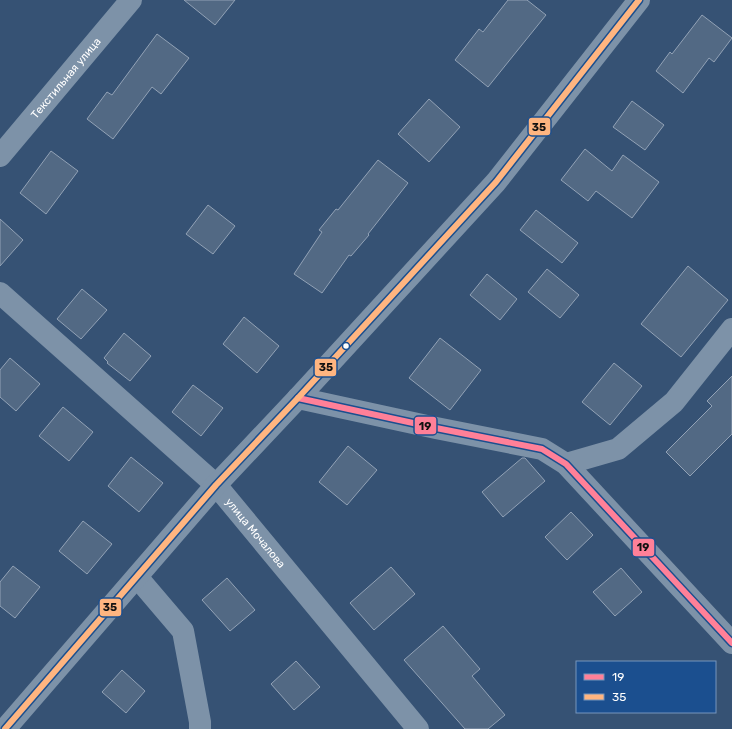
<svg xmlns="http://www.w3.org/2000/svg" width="732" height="729" font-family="Rubik,sans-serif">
	<rect width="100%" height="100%" fill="#365274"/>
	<g fill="#526984" stroke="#92a2b6">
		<polygon points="184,0 235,0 215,25"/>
		<polygon points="508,0 527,0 546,15 488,87 455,60 479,29 483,32"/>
		<polygon points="702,15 732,38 714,62 709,58 683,93 656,71 670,52 672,54"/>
		<polygon points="157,34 189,58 161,94 152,87 113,139 87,119 107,92 112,95"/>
		<polygon points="429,99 460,127 429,162 398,134"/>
		<polygon points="632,101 664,125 645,150 613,127"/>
		<polygon points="585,149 612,171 623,155 659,182 632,218 596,191 588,201 561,180"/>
		<polygon points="51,151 78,171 46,214 20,193"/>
		<polygon points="378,160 408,183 368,234 369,235 351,256 349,255 322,293 294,274 322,232 319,230 336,209 338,210"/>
		<polygon points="208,205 235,226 213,254 186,234"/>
		<polygon points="536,210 578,243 562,263 520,230"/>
		<polygon points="0,219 23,240 0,266"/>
		<polygon points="688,266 728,300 681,357 641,324"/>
		<polygon points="547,269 579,295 560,318 528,292"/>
		<polygon points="487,274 517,299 500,320 470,295"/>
		<polygon points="82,289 107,310 81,339 57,319"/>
		<polygon points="244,317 279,346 257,373 223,344"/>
		<polygon points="124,333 151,356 130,381 107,363 108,362 104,358"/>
		<polygon points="440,338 481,370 450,410 409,378"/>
		<polygon points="10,358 40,384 16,411 0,397 0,370"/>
		<polygon points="614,363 642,386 610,425 582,402"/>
		<polygon points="732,376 732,434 690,476 666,452 712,406 707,401"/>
		<polygon points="193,385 223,408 201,436 172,412"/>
		<polygon points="63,407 93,432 69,461 39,436"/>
		<polygon points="348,446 377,470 347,505 319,482"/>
		<polygon points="131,457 163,483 139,512 108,486"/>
		<polygon points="522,458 525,458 545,481 503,517 482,492"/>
		<polygon points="571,512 593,535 567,560 545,537"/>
		<polygon points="83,521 112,544 87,574 59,551"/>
		<polygon points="13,566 40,587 15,618 0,606 0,582"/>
		<polygon points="391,567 415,594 374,630 350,603"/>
		<polygon points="621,568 642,592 615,616 593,592"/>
		<polygon points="227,578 255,610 230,631 202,600"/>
		<polygon points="443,626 480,669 472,676 505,715 488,729 465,729 404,660"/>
		<polygon points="296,661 320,687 294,710 271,684"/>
		<polygon points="122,670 145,691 126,713 102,692"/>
	</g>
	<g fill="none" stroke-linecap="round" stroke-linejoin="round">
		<g stroke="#7d92a8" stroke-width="22">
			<path id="s1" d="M0,156L131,0"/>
			<polyline points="298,398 436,428 542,449 566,464 732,643"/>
			<polyline points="566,464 618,449 674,402 732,329"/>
			<polyline points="137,577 183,631 200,722 200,729"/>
		</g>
		<g stroke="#7d92a8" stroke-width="22">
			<path id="s2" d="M0,293L216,485L418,729"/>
			<polyline points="5,729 216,485 298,398 496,182 639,0"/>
		</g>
		<defs>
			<polyline id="bus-1" points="298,398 436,428 542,449 566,464 732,643"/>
			<polyline id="bus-2" points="5,729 216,485 298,398 496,182 639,0"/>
		</defs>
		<use href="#bus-1" stroke="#1b4f8f" stroke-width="9"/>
		<use href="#bus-2" stroke="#1b4f8f" stroke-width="9"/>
		<use href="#bus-1" stroke="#ff8098" stroke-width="6"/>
		<use href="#bus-2" stroke="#ffb580" stroke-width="6"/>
	</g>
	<circle fill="#fff" stroke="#1b4f8f" stroke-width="1.5" cx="346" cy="346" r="3.5"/>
	<g text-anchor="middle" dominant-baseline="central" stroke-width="3" stroke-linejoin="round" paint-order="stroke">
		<g font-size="11" fill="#fff" stroke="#1b4f8f">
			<text stroke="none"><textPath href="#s1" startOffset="102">Текстильная улица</textPath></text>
			<text stroke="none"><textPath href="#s2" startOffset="351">улица Мочалова</textPath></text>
		</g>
	</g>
	<g stroke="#1b4f8f" stroke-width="1.5">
		<rect x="528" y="117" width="23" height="19" rx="4" fill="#ffb580"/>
		<rect x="314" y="358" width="23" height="19" rx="4" fill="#ffb580"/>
		<rect x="414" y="416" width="23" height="19" rx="4" fill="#ff8098"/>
		<rect x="632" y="538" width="23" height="19" rx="4" fill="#ff8098"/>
		<rect x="99" y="598" width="23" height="19" rx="4" fill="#ffb580"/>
	</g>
	<g font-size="11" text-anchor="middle" font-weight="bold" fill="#111">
		<text x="539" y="131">35</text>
		<text x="326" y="371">35</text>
		<text x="425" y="430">19</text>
		<text x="643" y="551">19</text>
		<text x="110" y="611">35</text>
	</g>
	<rect x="576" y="661" width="140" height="52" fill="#1b4f8f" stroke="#7695bc"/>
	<rect x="584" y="674" width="20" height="6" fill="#ff8098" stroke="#7695bc"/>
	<text x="612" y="681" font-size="12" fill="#ffffff">19</text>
	<rect x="584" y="694" width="20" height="6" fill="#ffb580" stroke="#7695bc"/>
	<text x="612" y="701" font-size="12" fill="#ffffff">35</text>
</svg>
